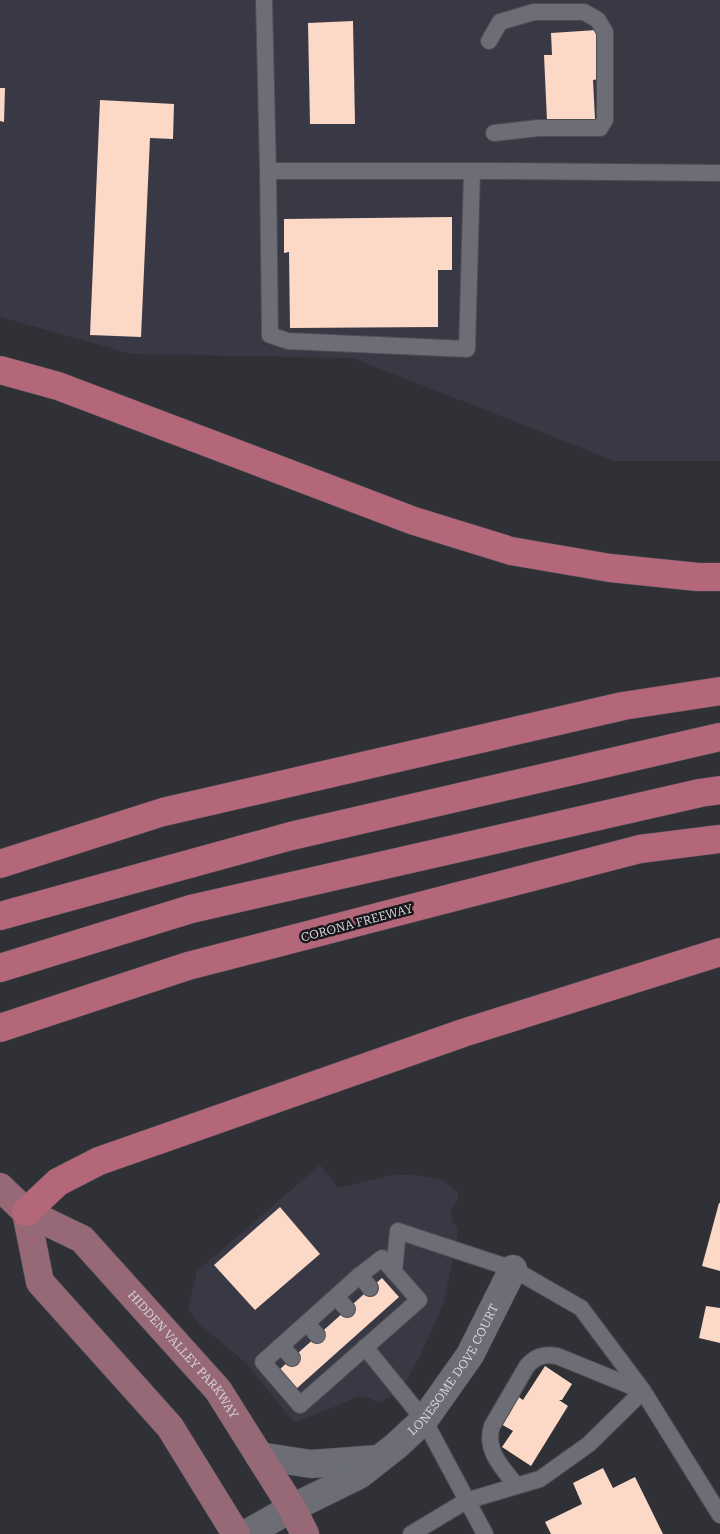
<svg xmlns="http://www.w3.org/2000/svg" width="720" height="1534" font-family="'Roboto Serif',serif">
	<rect width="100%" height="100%" fill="#303037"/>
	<g fill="#393946">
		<polygon points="0,0 720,0 720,461 615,461 353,358 132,354 0,317"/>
		<polygon points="320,1165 338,1188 393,1175 415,1175 443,1180 458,1192 458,1200 452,1208 451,1214 452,1222 458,1228 457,1237 444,1302 420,1356 401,1391 379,1403 369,1398 358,1396 334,1407 294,1422 245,1362 199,1324 188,1309 197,1271"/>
	</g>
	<g fill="#fcd8c6">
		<polygon points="353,21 355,124 310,124 308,23"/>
		<polygon points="597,30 599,79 593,80 595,119 547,121 544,55 552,55 551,33"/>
		<polygon points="0,88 5,88 4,122 0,121"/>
		<polygon points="100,100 174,104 173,139 150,138 141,337 90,335"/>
		<polygon points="452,217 452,270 438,270 438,327 290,328 289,252 284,253 284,219"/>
		<polygon points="719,1203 720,1203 720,1271 702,1266"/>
		<polygon points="280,1207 320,1254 255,1310 214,1265"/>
		<polygon points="382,1278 399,1297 296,1389 279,1370"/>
		<polygon points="706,1306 720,1308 720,1343 699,1338"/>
		<polygon points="545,1366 572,1384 562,1400 559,1400 568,1406 531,1466 502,1447 513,1431 501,1424 516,1395 523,1400"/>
		<polygon points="603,1468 613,1488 635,1477 663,1534 551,1534 545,1522 582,1504 573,1483"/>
	</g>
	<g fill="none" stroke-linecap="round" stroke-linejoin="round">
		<defs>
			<g id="service">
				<polyline points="264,0 268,171 270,335 288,341 467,349 472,171"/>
				<polyline points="489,41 500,22 534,12 584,12 598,20 605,32 605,120 600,128 538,128 494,133"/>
				<polyline points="268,171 494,171 720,173"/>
				<polygon points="382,1258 419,1300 300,1405 263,1362 360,1275"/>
				<polyline points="394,1272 398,1231 513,1269 581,1308 643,1391 720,1515"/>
				<polyline points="360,1275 370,1288"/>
				<polyline points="336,1297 347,1309"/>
				<polyline points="307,1323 317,1335"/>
				<polyline points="282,1346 292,1358"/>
				<polyline points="365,1347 424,1420 485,1534"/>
				<path d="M411,1534L466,1501L540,1479L589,1444L643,1391L557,1356C544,1354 536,1356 527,1366L492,1426C484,1450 503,1469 517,1486"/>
			</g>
			<g id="minor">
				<polyline points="259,1456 311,1464 379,1459"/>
				<path id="s1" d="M246,1534L292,1508L359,1475L396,1446L424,1420L470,1355L513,1269"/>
			</g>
			<g id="primary">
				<path id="s2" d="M0,1187L26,1212L82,1239L218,1390L292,1508L305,1534"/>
				<polyline points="26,1212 40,1282 170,1427 236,1534"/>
			</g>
			<g id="motorway">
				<polyline points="0,370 58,386 414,521 511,551 610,568 698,577 720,577"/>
				<polyline points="0,864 163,812 623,706 720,691"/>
				<polyline points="0,916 291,836 720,737"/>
				<polyline points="0,968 191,909 700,793 720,790"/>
				<polyline points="0,1028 188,966 640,849 720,839"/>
				<polyline points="26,1212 58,1182 99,1161 463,1033 720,952"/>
			</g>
		</defs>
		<use href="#service" stroke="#4d4d54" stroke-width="18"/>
		<use href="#minor" stroke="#4d4d54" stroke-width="29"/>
		<use href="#primary" stroke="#4d4d54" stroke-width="29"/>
		<use href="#motorway" stroke="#4d4d54" stroke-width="29"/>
		<use href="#service" stroke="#6c6d75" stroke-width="16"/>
		<use href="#minor" stroke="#6c6d75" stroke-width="28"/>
		<use href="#primary" stroke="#976977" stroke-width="28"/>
		<use href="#motorway" stroke="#b46778" stroke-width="28"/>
	</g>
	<g text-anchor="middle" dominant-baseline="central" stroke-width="5" stroke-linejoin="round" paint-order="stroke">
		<g font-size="12" fill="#d6d6db" stroke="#18181c">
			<text transform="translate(357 923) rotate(-15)">CORONA FREEWAY</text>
			<text stroke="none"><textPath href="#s2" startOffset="252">HIDDEN VALLEY PARKWAY</textPath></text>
			<text stroke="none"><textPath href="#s1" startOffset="271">LONESOME DOVE COURT</textPath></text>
		</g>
	</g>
</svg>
